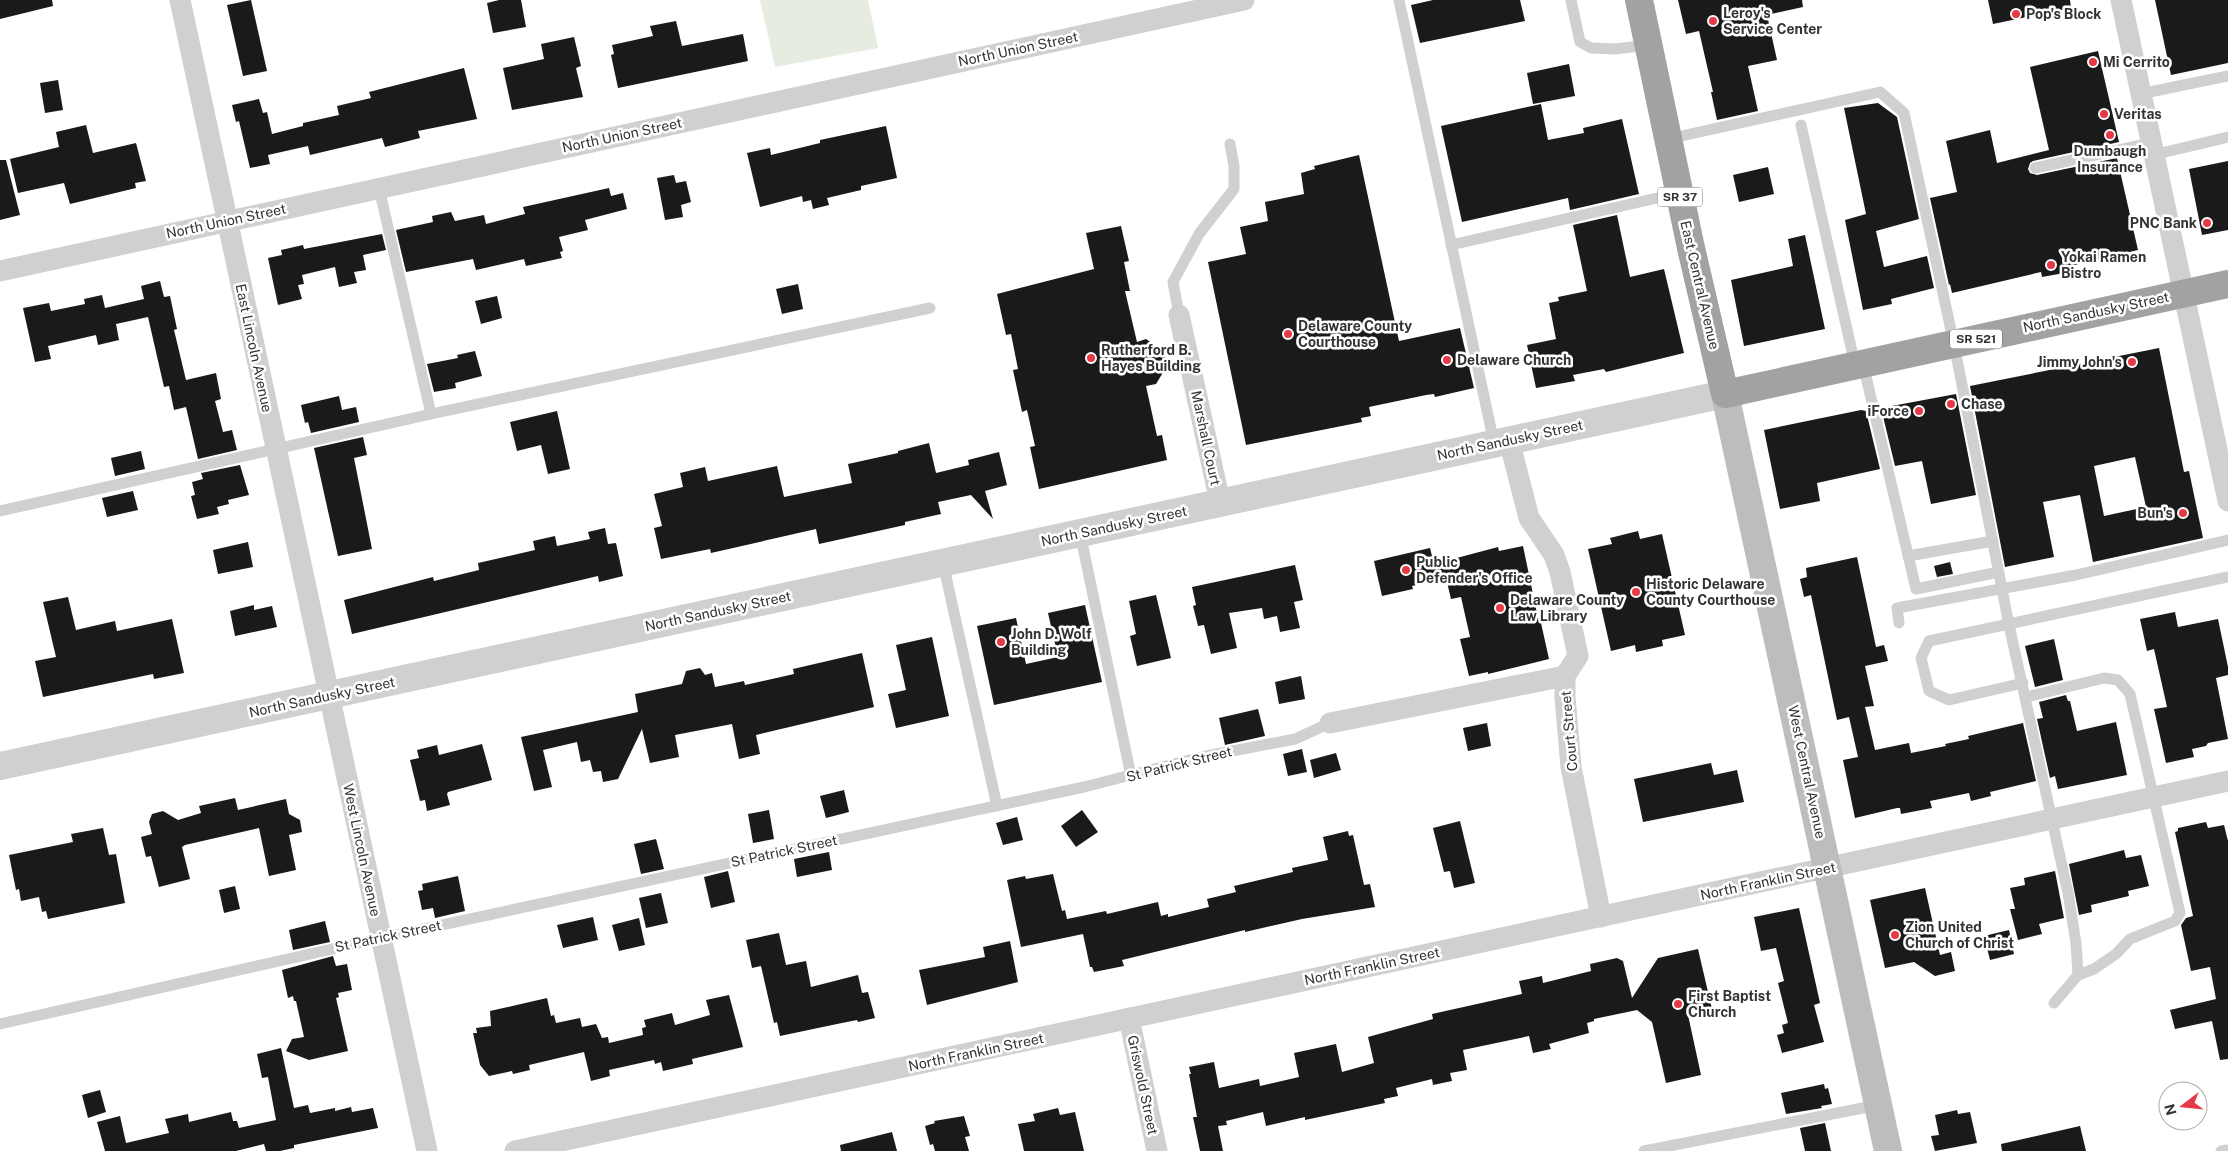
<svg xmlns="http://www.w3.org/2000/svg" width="2228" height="1151" font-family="'Public Sans',sans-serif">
	<rect width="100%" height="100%" fill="#fff"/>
	<polygon fill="#e6ecdf" points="760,0 868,0 878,48 775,67"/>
	<g fill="#1a1a1a" fill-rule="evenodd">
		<polygon points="0,0 52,0 53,6 0,19"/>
		<polygon points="251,0 267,71 243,76 227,5"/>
		<polygon points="499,0 521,0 526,27 493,33 487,3"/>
		<polygon points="1433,0 1520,0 1525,21 1420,43 1411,5"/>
		<polygon points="1678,0 1802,0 1803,7 1767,15 1777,60 1748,66 1758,111 1717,120 1711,92 1713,92 1699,31 1686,34"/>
		<polygon points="1988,0 2070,0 2071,8 1993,24"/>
		<polygon points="2155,0 2228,0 2228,63 2171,75"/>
		<polygon points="676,21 682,46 743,34 748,61 618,88 611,55 614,54 612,45 653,36 650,26"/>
		<polygon points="574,37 581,66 576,68 583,97 512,110 503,68 544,59 541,44"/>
		<polygon points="2098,51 2119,142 2033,161 2030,163 2028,169 2030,173 2037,175 2117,158 2138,250 2062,268 2064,273 2042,277 2041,272 1952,293 1950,284 1949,285 1930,198 1957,192 1946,141 1990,130 1997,163 2049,150 2030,67"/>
		<polygon points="1569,64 1575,96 1533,104 1527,73"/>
		<polygon points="464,68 477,119 418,131 420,138 385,147 382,138 310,155 308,146 268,155 270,164 250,168 239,121 236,122 232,105 259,99 263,113 267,112 272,134 303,126 303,123 339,115 337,106 371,98 369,92"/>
		<polygon points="58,80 63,110 45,113 40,83"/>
		<polygon points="1878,103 1897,117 1919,219 1876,231 1884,267 1927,256 1934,288 1891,299 1892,304 1863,310 1845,220 1866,214 1844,108"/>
		<polygon points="1541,104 1548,140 1584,133 1583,128 1622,119 1639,194 1570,210 1568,198 1462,222 1441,126"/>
		<polygon points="86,125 93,153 136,143 146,181 135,183 136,188 70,204 64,183 18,193 10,159 59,147 56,132"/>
		<polygon points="886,126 897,178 861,186 861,190 827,198 829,205 813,209 811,200 803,202 802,196 760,207 747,153 770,148 771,155 820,143 820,140"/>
		<polygon points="1359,155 1399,341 1460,328 1474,388 1435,397 1434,394 1426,395 1369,407 1371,416 1361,418 1362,422 1246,445 1208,262 1246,254 1240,227 1268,221 1265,202 1304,194 1301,173 1315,169 1314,166"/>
		<polygon points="0,160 6,160 20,215 0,220"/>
		<polygon points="2228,161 2228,230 2202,235 2189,169"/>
		<polygon points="1768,167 1774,194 1739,202 1733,175"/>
		<polygon points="674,175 676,183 686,181 691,202 681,205 683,217 665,220 657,178"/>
		<polygon points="609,188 611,196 623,193 627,209 585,220 588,230 559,237 563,251 560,252 562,258 526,266 524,259 476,270 473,259 406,272 396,230 433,222 432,216 451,212 455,221 484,215 486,224 525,214 523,207"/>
		<polygon points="1617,215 1630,277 1664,269 1684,353 1606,372 1604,369 1573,375 1575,381 1536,388 1527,345 1556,339 1549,303 1559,301 1558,297 1587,291 1573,225"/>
		<polygon points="1121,226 1129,261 1124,262 1130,291 1125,291 1137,342 1146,339 1164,351 1167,366 1156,384 1146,386 1157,436 1162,435 1167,460 1039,489 1030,447 1035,446 1027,410 1022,412 1013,370 1018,369 1011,334 1006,335 997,294 1094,269 1086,233"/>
		<polygon points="382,234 386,250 363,255 366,270 354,272 357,283 339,287 335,267 302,275 304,284 298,285 302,299 278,305 268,258 282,255 281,250 303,245 304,249"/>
		<polygon points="1805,235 1825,329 1744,346 1731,280 1793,266 1788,239"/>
		<polygon points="160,281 164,297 170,296 177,329 174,330 186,380 216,373 221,399 215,401 223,432 232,430 237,450 198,459 186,407 174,410 169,386 164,387 148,317 116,324 119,340 98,345 96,335 48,346 51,359 35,362 23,308 49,303 51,311 85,304 84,299 102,295 105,308 144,299 141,286"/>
		<polygon points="798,284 803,309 782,314 776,289"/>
		<polygon points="497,296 502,318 481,324 475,301"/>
		<path d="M2159,348L2184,472L2189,471L2203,538L2093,562L2080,495L2043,502L2054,557L2005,567L1970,386ZM2135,457L2146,507L2104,516L2094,466Z"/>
		<polygon points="475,351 482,376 455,383 456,388 434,392 427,364 458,358 457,355"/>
		<polygon points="1956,394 1976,495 1931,504 1922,461 1895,466 1881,408"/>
		<polygon points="339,396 342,410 356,407 359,422 311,433 308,422 305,423 301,405"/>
		<polygon points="1861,410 1866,411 1880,469 1817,483 1820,501 1780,509 1764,430"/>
		<polygon points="557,411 570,469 548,474 541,445 517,451 510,422"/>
		<polygon points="363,437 367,455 354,458 372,549 338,556 314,448"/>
		<polygon points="929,443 936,473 969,465 968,460 999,452 1007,485 985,491 993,519 971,495 938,502 941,514 905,522 905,525 819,544 816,529 711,553 710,549 661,559 654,528 662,526 654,494 683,487 680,473 705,467 708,481 777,466 784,497 852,483 848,464 898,453 898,451"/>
		<polygon points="141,451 145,469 115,476 111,458"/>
		<polygon points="240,465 249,495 228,500 229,504 217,507 219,514 197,519 191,496 195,495 192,482 203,479 201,473"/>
		<polygon points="133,491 138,510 107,517 102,498"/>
		<polygon points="605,528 608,544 616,543 623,576 599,582 598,576 352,634 344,600 433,577 434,581 479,570 478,563 535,550 533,541 555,536 557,546 590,539 588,532"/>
		<polygon points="1638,531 1640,539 1662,534 1685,635 1662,640 1663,646 1636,652 1635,645 1611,651 1588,549 1612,544 1610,538"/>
		<polygon points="248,542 253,567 218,574 213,550"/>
		<polygon points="1523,546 1539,623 1541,623 1549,659 1488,674 1488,672 1469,676 1460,639 1470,637 1461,597 1451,599 1446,578 1412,586 1413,589 1382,596 1374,561 1430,548 1434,564 1498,547 1499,551"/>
		<polygon points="1857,557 1876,647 1884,645 1888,661 1865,666 1874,706 1865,707 1875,750 1909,743 1911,753 1946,746 1945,744 1969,739 1968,736 2023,723 2036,781 1990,792 1991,796 1971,801 1969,793 1930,801 1932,808 1901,814 1900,808 1897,808 1855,818 1843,760 1858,757 1849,717 1837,720 1811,595 1804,597 1800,579 1807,577 1806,568"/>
		<polygon points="1950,562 1953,574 1937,577 1934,566"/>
		<polygon points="1295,565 1303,600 1294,602 1300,628 1280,632 1277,616 1264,619 1262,608 1229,613 1237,648 1211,654 1204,625 1198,626 1193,606 1196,605 1192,587"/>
		<polygon points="1156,595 1171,658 1137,666 1130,636 1136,634 1129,601"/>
		<polygon points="68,597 76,630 115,621 117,631 172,619 184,673 154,679 153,674 43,697 35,661 56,657 43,602"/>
		<polygon points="254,605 254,610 272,606 277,627 235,636 230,611"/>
		<polygon points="1085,605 1102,682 994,705 977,626 1016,618 1026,664 1058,657 1048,613"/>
		<polygon points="2175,612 2178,627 2218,619 2228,667 2228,675 2216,678 2228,739 2208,743 2206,746 2192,749 2194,757 2166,763 2154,709 2167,707 2154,649 2147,651 2140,619"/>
		<polygon points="932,637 949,716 896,728 888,694 906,690 896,645"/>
		<polygon points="2054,639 2063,680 2035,687 2025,646"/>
		<polygon points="862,653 874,707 756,735 760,754 739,759 732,724 675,735 679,757 650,763 642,729 618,779 603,782 601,771 593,772 590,760 581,762 577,742 543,750 552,787 534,791 521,737 638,712 635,694 682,684 686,671 700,668 705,675 712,673 715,687 744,681 745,685 794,674 793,669"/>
		<polygon points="1301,676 1305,699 1279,704 1275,682"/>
		<polygon points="2066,695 2068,701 2070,701 2077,731 2116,722 2127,775 2058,789 2055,776 2050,778 2037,719 2043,718 2039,702"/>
		<polygon points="1258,709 1265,736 1225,745 1219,718"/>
		<polygon points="1487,723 1491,746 1468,751 1463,728"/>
		<polygon points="482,744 492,780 448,792 447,794 450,805 427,811 425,800 420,801 410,760 419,758 417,750 437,745 439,755"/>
		<polygon points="1302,749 1307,772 1288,776 1283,754"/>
		<polygon points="1336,753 1341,770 1314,778 1310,760"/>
		<polygon points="1711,763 1714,775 1737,770 1744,802 1643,822 1634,779"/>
		<polygon points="844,790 849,812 826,818 820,796"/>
		<polygon points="235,798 238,810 286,799 289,814 300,820 302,832 289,835 296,870 269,876 259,828 185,845 182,847 190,879 159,887 151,856 146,857 141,837 152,834 149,822 152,814 163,811 178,820 201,813 199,806"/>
		<polygon points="769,810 774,839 753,843 748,814"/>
		<polygon points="1082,810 1098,832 1076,847 1061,826"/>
		<polygon points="1017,817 1023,840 1003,845 996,823"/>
		<polygon points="1460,821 1475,883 1454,888 1450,871 1444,872 1433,828"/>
		<polygon points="2206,822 2208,828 2224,825 2228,841 2228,1059 2220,1060 2212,1021 2175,1029 2170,1010 2216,999 2210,967 2191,971 2181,925 2186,918 2193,916 2175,832 2178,831 2178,828"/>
		<polygon points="103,828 109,855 116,854 125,903 48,919 46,911 42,912 39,897 21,901 19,889 16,890 9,855 73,842 71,834"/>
		<polygon points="1348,831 1349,836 1353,835 1364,885 1370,884 1375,907 1302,919 1245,932 1245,930 1122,960 1124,966 1094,972 1092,967 1090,967 1083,934 1021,947 1007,880 1025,876 1026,879 1053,874 1062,911 1065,910 1067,919 1106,911 1107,914 1158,902 1161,916 1168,914 1168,917 1209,907 1207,899 1236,892 1234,886 1293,872 1292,868 1328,860 1323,837"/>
		<polygon points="656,839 664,869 641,874 634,844"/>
		<polygon points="2124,850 2126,858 2141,855 2149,886 2128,891 2129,896 2091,905 2092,912 2079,915 2069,864"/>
		<polygon points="829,852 832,870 797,877 794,859"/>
		<polygon points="728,871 735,902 711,908 704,877"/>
		<polygon points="2055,871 2064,918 2039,924 2042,934 2018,940 2010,909 2015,909 2010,888 2025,885 2024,878"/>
		<polygon points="458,876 465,911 435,918 433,908 422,910 418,891 423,890 422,884"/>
		<polygon points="235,886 240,909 224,913 219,890"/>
		<polygon points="1925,888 1940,955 1951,952 1955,971 1935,976 1914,962 1885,968 1870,900"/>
		<polygon points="661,893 668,923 646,928 639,898"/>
		<polygon points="1799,908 1820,1003 1814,1005 1824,1042 1782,1053 1777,1035 1784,1033 1782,1025 1788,1023 1778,983 1784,981 1776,948 1761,951 1754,917"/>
		<polygon points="593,917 598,940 563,948 557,925"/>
		<polygon points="639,918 645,945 619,951 612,925"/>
		<polygon points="325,921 330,942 293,950 289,930"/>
		<polygon points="2009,930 2014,954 1990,960 1984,936"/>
		<polygon points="779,933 786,965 806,961 811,987 858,975 862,993 868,992 875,1018 858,1022 857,1020 837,1024 780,1036 777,1022 774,1023 761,966 752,968 746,940"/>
		<polygon points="1010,941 1018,982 927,1005 919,970 985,957 983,947"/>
		<polygon points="1698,949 1712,1009 1688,1015 1701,1075 1666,1083 1652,1022 1637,1010 1594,1019 1594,1021 1587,1023 1589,1033 1549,1044 1551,1049 1533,1053 1529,1036 1463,1050 1467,1070 1450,1073 1452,1081 1433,1085 1432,1079 1396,1088 1398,1096 1384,1099 1385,1103 1305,1120 1305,1117 1266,1126 1263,1112 1226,1121 1227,1125 1218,1126 1223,1151 1200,1151 1193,1117 1197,1117 1189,1074 1191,1074 1189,1067 1214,1062 1219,1088 1259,1079 1260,1086 1299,1077 1294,1053 1336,1044 1342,1072 1374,1063 1368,1037 1433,1019 1432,1014 1522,994 1519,981 1542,976 1543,983 1591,971 1590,964 1617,958 1623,961 1632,998 1658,958"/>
		<polygon points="333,956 336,966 347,964 352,990 338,993 339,997 336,998 348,1051 309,1060 286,1051 292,1039 304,1037 296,1001 294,1001 293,996 288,998 282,970"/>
		<polygon points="729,995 743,1047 692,1059 693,1064 663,1071 661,1062 655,1064 654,1060 609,1070 610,1076 591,1081 584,1052 529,1065 530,1070 513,1074 512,1071 489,1076 480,1065 473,1033 477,1033 476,1028 491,1026 490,1011 547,998 551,1016 554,1015 556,1023 580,1018 582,1027 596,1024 602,1038 608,1037 609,1043 643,1035 642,1028 646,1027 644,1020 672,1013 675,1025 710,1015 706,1000"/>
		<polygon points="281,1048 294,1108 308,1105 310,1113 335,1108 335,1111 351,1107 352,1112 373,1108 378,1128 294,1145 294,1148 280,1151 266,1151 264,1144 236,1151 105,1151 97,1122 120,1116 126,1143 169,1133 165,1119 188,1114 189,1122 231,1112 233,1121 237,1121 239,1128 276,1120 268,1077 262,1078 257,1054"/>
		<polygon points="1824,1084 1825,1089 1828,1088 1832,1104 1821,1106 1822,1108 1786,1114 1781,1093"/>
		<polygon points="100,1090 106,1112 88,1118 82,1095"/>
		<polygon points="1058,1108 1060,1115 1075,1112 1084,1151 1024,1151 1018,1124 1035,1121 1033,1114"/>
		<polygon points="1957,1110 1958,1114 1970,1112 1977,1143 1935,1151 1931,1136 1939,1135 1935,1115"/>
		<polygon points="964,1116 970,1136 965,1137 969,1151 935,1151 933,1144 930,1145 925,1126 935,1123 934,1121"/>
		<polygon points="1825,1123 1831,1151 1805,1151 1800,1128"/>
		<polygon points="2080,1126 2086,1151 2002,1151 2001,1144"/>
		<polygon points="892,1132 897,1151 841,1151 840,1145"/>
	</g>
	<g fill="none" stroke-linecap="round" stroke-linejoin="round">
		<g stroke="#d0d0d0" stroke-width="11">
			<polyline points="1399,0 1494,443"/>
			<polyline points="1571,0 1580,42 1591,48 1615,49 1648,45"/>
			<polyline points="2140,94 2228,76"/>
			<polyline points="1801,125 1855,365"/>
			<polyline points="1668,139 1880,92 1904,113 1954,344 2009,625 2068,893 2076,943 2078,975"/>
			<polyline points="2153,155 2228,137"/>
			<polyline points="2035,168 2151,143"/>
			<polyline points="379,188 431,414"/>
			<polyline points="1451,245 1679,193"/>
			<polyline points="1179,315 1173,282 1199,234 1234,189 1234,166 1230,144"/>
			<polyline points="1863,364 1916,589 1999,572"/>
			<polyline points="0,511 431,414 930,308"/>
			<polyline points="1080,533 1131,776"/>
			<polyline points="1908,556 1993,541"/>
			<polyline points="943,563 997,806"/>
			<polyline points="1899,623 1897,608 2076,575 2228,540"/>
			<polyline points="2023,683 1949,700 1929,691 1921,658 1929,641 2228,577"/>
			<polyline points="2026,697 2104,678 2118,680 2130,694 2180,913 2175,921 2130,939 2116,954 2094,969 2078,975 2054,1003"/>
			<polyline points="0,1024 381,938 1084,787 1201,757 1295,739 1330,723"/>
			<polyline points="1644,1151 1878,1105"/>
			<polyline points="2221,1151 2228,1150"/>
		</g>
		<g stroke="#d0d0d0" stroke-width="21">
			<polyline points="180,0 427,1151"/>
			<polyline points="2121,0 2228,501"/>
			<polyline points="0,271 1244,0"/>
			<polyline points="1179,315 1220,502"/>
			<polyline points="1509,440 1529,518 1554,555 1560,572 1578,656 1565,676 1565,697 1571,767 1601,917"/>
			<polyline points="1330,723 1565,676"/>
			<polyline points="1129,1018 1157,1151"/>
			<polyline points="515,1151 2228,781"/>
		</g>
		<polyline stroke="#d0d0d0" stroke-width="28" points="0,766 1725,394"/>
		<polyline stroke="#bdbdbd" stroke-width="28" points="1725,394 1888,1151"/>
		<polyline stroke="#a2a2a2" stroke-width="28" points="1639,0 1691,248 1725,394 2228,284"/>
	</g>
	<g fill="#e63946" stroke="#fff" stroke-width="2">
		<circle cx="2016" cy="14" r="5"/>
		<circle cx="1713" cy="21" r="5"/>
		<circle cx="2093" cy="62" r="5"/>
		<circle cx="2104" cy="114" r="5"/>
		<circle cx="2110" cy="135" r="5"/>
		<circle cx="2207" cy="223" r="5"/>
		<circle cx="2051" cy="265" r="5"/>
		<circle cx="1288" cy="334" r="5"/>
		<circle cx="1091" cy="358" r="5"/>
		<circle cx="1447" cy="360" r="5"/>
		<circle cx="2132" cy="362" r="5"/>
		<circle cx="1951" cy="404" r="5"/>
		<circle cx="1919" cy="411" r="5"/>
		<circle cx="2183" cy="513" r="5"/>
		<circle cx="1406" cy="570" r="5"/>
		<circle cx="1636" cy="592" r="5"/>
		<circle cx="1500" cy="608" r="5"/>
		<circle cx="1001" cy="642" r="5"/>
		<circle cx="1895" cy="935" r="5"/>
		<circle cx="1678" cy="1004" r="5"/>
	</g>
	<g text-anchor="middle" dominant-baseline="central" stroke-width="5" stroke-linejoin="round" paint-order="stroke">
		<g fill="#fff" stroke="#707070" stroke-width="1">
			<rect x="1657.5" y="187.5" width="45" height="19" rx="4"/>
			<rect x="1950" y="329.5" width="52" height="19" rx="4"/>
		</g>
		<g font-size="12" font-weight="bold" fill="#333">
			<text x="1680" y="197">SR 37</text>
			<text x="1976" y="339">SR 521</text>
		</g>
		<g font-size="14" font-weight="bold" fill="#333" stroke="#fff" text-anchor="start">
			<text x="1723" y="13">Leroy's<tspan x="1723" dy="16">Service Center</tspan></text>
			<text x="2026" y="14">Pop's Block</text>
			<text x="2103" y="62">Mi Cerrito</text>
			<text x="2114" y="114">Veritas</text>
			<text x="2110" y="151" text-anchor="middle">Dumbaugh<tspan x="2110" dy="16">Insurance</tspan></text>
			<text x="2197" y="223" text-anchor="end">PNC Bank</text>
			<text x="2061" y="257">Yokai Ramen<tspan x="2061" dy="16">Bistro</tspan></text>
			<text x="1298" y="326">Delaware County<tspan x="1298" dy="16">Courthouse</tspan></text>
			<text x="1101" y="350">Rutherford B.<tspan x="1101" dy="16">Hayes Building</tspan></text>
			<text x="1457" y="360">Delaware Church</text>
			<text x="2122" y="362" text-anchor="end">Jimmy John's</text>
			<text x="1961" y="404">Chase</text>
			<text x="1909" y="411" text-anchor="end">iForce</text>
			<text x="2173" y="513" text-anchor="end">Bun's</text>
			<text x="1416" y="562">Public<tspan x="1416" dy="16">Defender's Office</tspan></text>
			<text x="1646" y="584">Historic Delaware<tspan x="1646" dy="16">County Courthouse</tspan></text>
			<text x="1510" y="600">Delaware County<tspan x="1510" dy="16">Law Library</tspan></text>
			<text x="1011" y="634">John D. Wolf<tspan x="1011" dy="16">Building</tspan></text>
			<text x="1905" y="927">Zion United<tspan x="1905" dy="16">Church of Christ</tspan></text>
			<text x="1688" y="996">First Baptist<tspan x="1688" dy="16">Church</tspan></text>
		</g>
		<g font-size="14" fill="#333" stroke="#fff">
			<text transform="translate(1018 49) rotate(-12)">North Union Street</text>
			<text transform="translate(622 135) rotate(-12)">North Union Street</text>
			<text transform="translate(226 221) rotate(-12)">North Union Street</text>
			<text transform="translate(1700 285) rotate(77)">East Central Avenue</text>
			<text transform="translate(2096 312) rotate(-12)">North Sandusky Street</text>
			<text transform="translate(254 348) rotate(78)">East Lincoln Avenue</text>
			<text transform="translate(1206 438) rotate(78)">Marshall Court</text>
			<text transform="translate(1510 440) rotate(-12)">North Sandusky Street</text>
			<text transform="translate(1114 526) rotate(-12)">North Sandusky Street</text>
			<text transform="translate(718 611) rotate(-12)">North Sandusky Street</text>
			<text transform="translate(322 697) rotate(-12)">North Sandusky Street</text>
			<text transform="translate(1569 731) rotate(-95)">Court Street</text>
			<text transform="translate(1179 764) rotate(-14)">St Patrick Street</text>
			<text transform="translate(1807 772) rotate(78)">West Central Avenue</text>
			<text transform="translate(362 850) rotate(78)">West Lincoln Avenue</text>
			<text transform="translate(784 851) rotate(-12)">St Patrick Street</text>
			<text transform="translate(1768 881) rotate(-12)">North Franklin Street</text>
			<text transform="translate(388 936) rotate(-12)">St Patrick Street</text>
			<text transform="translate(1372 966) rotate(-12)">North Franklin Street</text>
			<text transform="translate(976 1052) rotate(-12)">North Franklin Street</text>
			<text transform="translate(1143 1085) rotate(78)">Griswold Street</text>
		</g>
	</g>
	<g transform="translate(2183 1106) rotate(254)"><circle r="24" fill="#ffffff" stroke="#adadad"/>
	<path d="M0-4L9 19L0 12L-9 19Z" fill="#e63946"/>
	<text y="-8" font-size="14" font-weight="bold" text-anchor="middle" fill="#333333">N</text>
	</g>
</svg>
